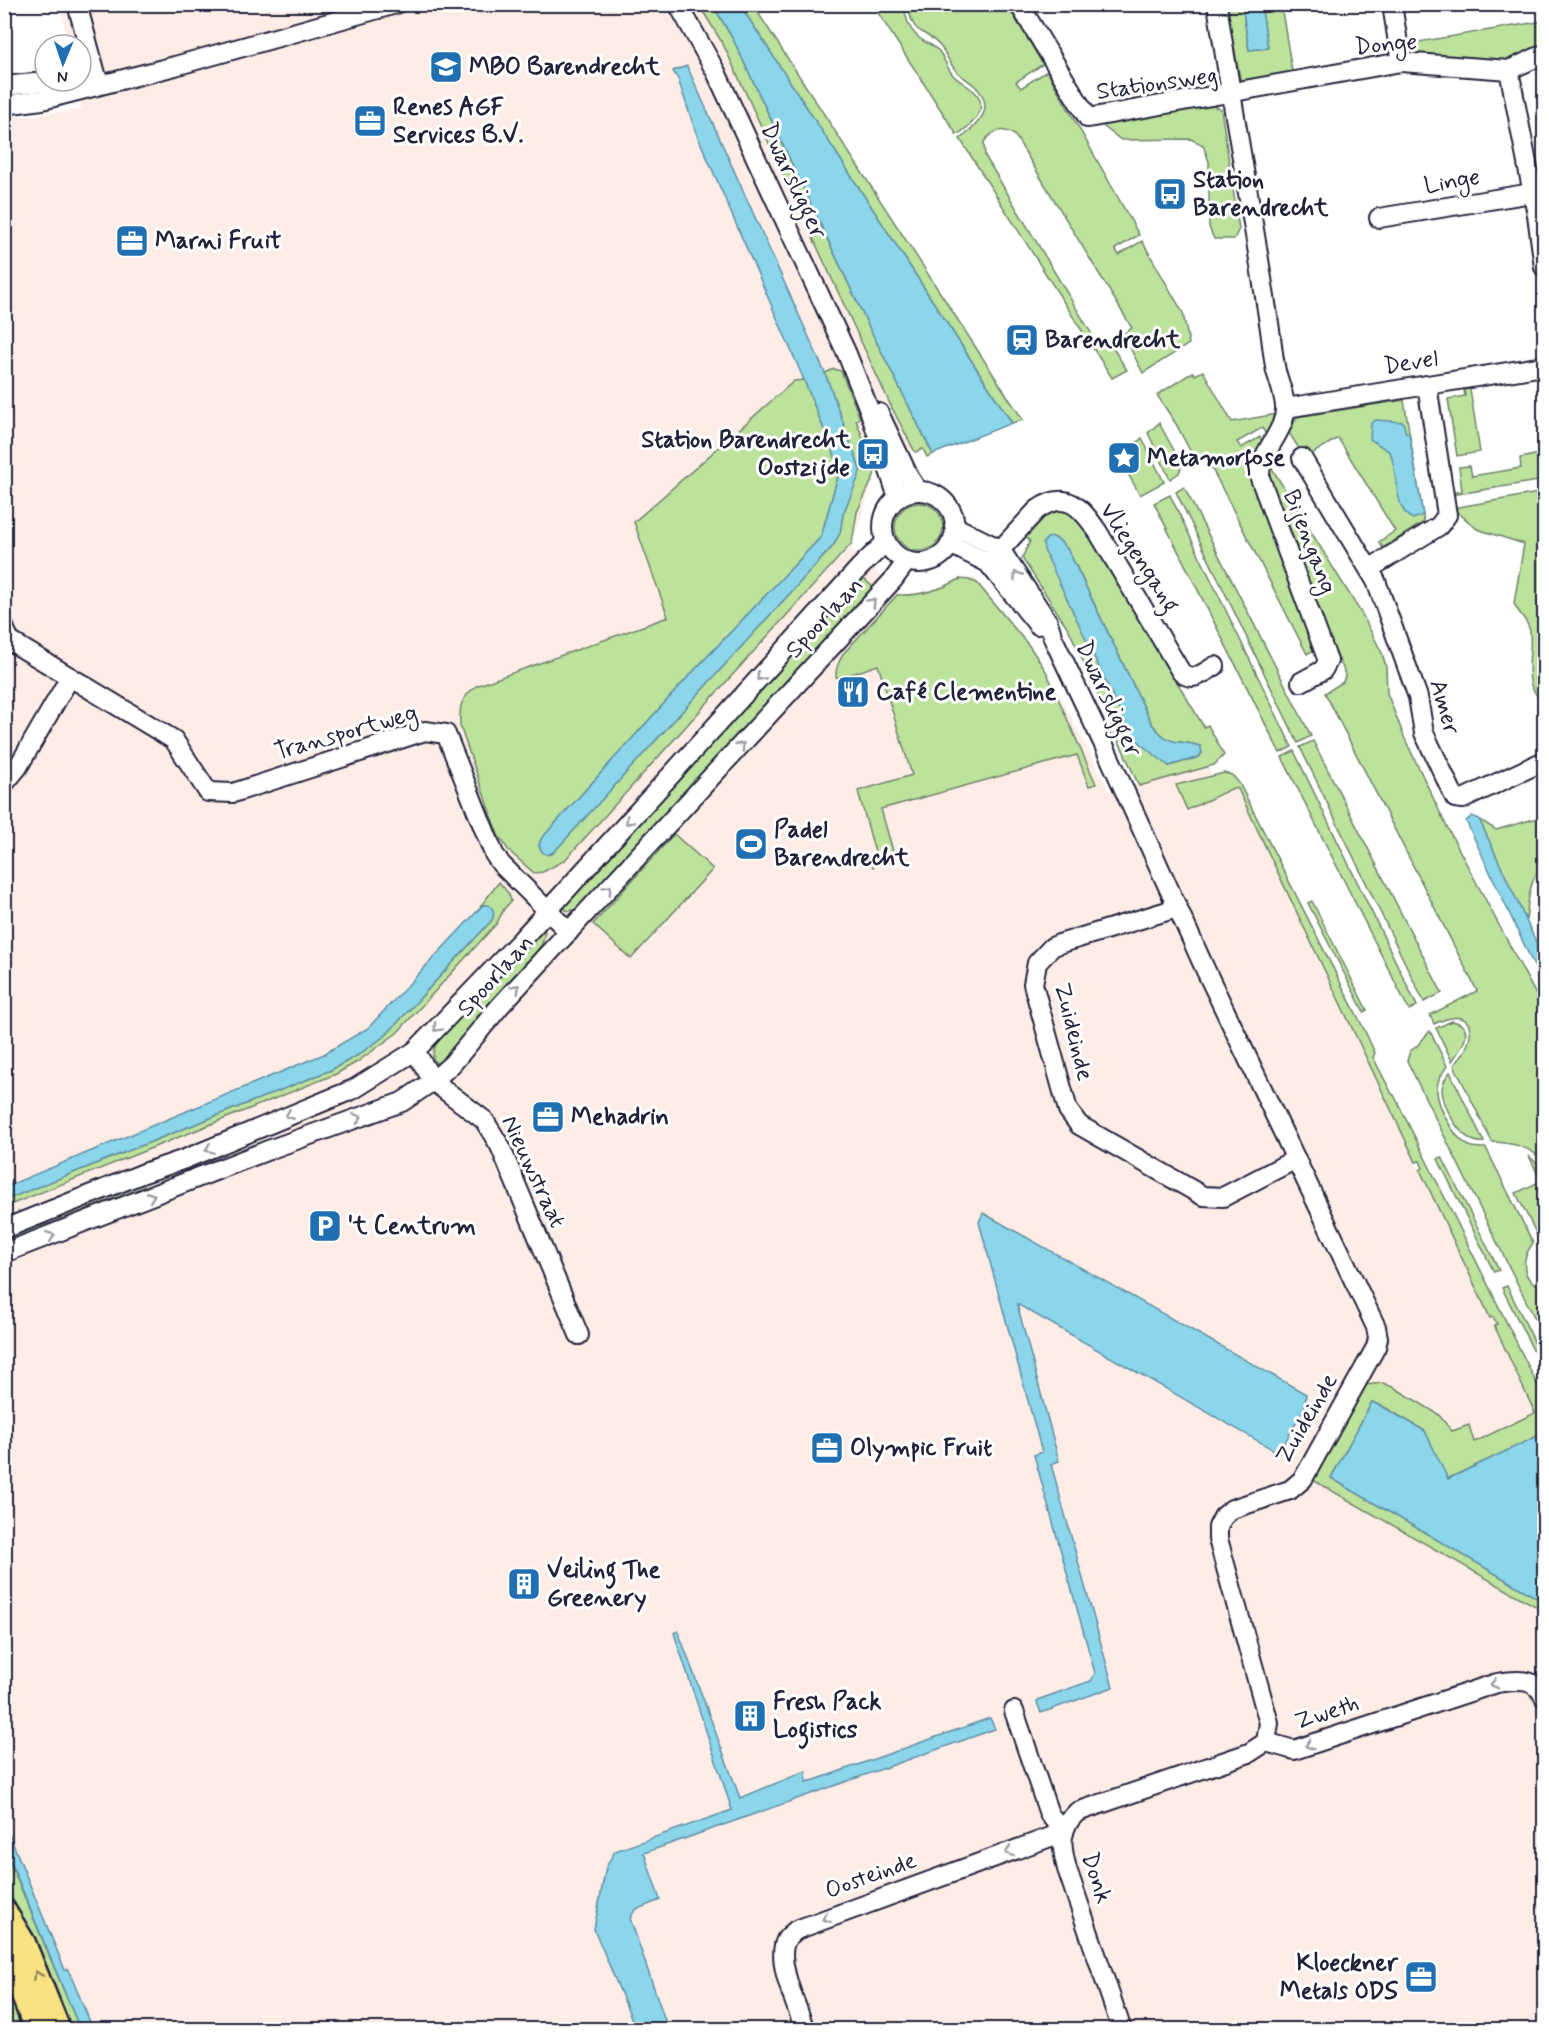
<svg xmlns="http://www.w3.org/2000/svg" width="1549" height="2034" font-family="Mynerve,sans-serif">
	<rect width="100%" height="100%" fill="#fff"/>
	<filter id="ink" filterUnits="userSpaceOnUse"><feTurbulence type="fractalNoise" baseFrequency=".0167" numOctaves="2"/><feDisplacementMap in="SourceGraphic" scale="12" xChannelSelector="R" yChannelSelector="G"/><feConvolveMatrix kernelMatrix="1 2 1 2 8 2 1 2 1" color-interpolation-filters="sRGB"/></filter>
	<g filter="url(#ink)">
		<polygon fill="#fdede6" points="60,5 725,5 934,441 878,465 851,548 905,599 974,577 1046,669 1110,792 1208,764 1212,776 1239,788 1238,790 1320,958 1318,959 1486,1309 1497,1324 1494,1326 1544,1432 1544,2029 5,2029 4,118 82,110 76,81 81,81 81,45 68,45"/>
		<g fill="#bce29c" stroke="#6f826c" stroke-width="1.5" fill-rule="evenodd">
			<polygon points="699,5 713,5 734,41 870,329 933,454 927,457 923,449 915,452 890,404 723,44"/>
			<polygon points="740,5 753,5 1023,420 1012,423"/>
			<path d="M873,5H904C906,20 909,31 922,40C928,43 933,46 938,50C945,58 947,70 955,77C961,82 968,86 974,91C991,108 972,125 957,135Z"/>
			<path d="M908,5H1007L1043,64L1016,82L1021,88L1047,71L1139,235L1115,249L1119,255L1142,241L1183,313L1189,344L1143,373L1123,334L1132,328L1016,137C1005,126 992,130 984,142L985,156L1100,348L1109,342L1127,370L1112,378L960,139C977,125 997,109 976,87C971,82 964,78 958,73C950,65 947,55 940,46C923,27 913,38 908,5Z"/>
			<polygon points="1226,5 1242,5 1249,50 1268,48 1261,5 1281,5 1293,77 1241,84"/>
			<polygon points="1544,21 1544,46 1510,62 1417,58 1408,51 1406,44"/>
			<polygon points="1210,105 1221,109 1239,229 1234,239 1214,239 1209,227 1209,162 1203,145 1191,139 1121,140 1104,127 1106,122"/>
			<path d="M834,369L841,371L860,418L856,420L875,470L874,476L857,512L852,543L565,860L543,872L534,873L509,851L498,835L460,726C459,705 461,699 476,686L668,617L634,522L794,381L804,380L840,469L821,537L689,676L541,839L539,846L543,853L552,854L833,546L840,533L843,514L860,470L825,373Z"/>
			<polygon points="1203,371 1232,422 1277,414 1267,436 1262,428 1237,442 1241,448 1260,437 1263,443 1255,460 1314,650 1307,654 1207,459 1197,464 1176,424 1157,395 1193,372 1195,375"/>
			<polygon points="1470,389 1480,452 1457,456 1448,399 1465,396 1464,390"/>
			<polygon points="1404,400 1424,522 1383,548 1379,542 1395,531 1338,438 1305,458 1289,433 1297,417"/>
			<polygon points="1159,423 1182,465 1179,473 1170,479 1148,433"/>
			<polygon points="1142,438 1164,482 1140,495 1119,458"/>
			<polygon points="1544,453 1544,480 1451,495 1451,493 1462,491 1459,467 1470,466 1472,476 1521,468 1520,458"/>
			<path d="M1268,466L1271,467L1363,616L1382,653L1386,666L1387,693L1405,739L1447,827L1544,1010V1162C1530,1146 1512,1143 1492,1142L1454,1065C1479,1040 1477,1002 1434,1024L1430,1015L1477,991L1325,693L1343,682L1345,676L1343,668L1327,636L1266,477Z"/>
			<polygon points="1184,487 1311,736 1298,743 1176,492"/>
			<path d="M1544,492V705C1540,699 1533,692 1531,685C1526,667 1532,650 1530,632C1529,620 1517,613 1514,603L1524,544L1477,529L1453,508Z"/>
			<polygon points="1170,495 1292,747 1280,753 1154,503"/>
			<circle cx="919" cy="527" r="24"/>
			<path d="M1055,510L1069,511L1079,518L1204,727L1208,725L1224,755L1214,765L1139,786L1069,630L1022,558L1030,541L1025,537L1045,515ZM1059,540L1068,550L1078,570L1152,724C1172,749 1175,738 1200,746L1202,753L1199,757L1169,766Z"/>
			<polygon points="861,576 876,590 581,907 570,911 566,910 564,906"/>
			<path d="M960,579L969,580L977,583L1030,647L1046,671L1096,784L1089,786L1077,755L881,809L895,858L881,862V864L873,867L870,858L876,856L858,791L912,775L878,665L840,678L836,677C835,670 839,661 843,654L897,595C919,596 940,590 960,579Z"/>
			<polygon points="1313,741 1442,993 1424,1002 1300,747"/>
			<polygon points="1294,751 1417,1006 1409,1010 1282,757"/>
			<polygon points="1224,773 1232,775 1239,783 1364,1029 1375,1053 1373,1057 1392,1094 1394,1095 1544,1398 1544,1433 1447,1479 1425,1431 1386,1408 1372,1402 1331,1478 1544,1602 1544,1611 1311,1479 1365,1385 1383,1383 1395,1388 1438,1414 1452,1431 1469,1425 1474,1442 1535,1413 1494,1325 1497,1324 1493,1317 1490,1318 1486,1309 1420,1170 1423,1168 1420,1161 1416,1162 1238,789 1233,788 1187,810 1176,785"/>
			<path d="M1544,816V865C1529,876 1528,904 1526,921L1479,819L1496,830Z"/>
			<polygon points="674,834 713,869 631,959 593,924"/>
			<polygon points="499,882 509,894 511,901 504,909 497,923 397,1033 357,1062 336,1074 5,1207 5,1200 331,1070 358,1055 386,1035 492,920 483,905 480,907"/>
			<polygon points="1312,901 1367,1010 1364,1012 1308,903"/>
			<path d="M543,926L545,932L542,944L536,952L479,1014L459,1049L440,1065C427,1059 435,1046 440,1036Z"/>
			<path d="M1452,1021C1478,1026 1461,1049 1452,1061L1436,1028Z"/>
			<path d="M1430,1031L1447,1066C1443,1073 1437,1079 1437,1088C1436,1104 1455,1142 1472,1147C1477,1148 1482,1148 1486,1148L1533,1243C1520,1260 1521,1282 1544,1287V1337L1407,1061L1410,1051L1416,1047Z"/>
			<path d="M1450,1072L1484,1142C1463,1145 1443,1109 1442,1090C1442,1083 1446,1077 1450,1072Z"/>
			<polygon points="1529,1156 1544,1170 1544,1228 1538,1237 1516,1193 1541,1181"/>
			<polygon points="1442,1157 1499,1270 1494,1272 1438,1159"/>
			<polygon points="145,1186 146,1188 5,1250 4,1234 52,1223"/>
			<polygon points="1507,1286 1544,1361 1544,1372 1502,1288"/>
			<polygon points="4,1848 80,2029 67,2029 5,1881"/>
			<polygon points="4,1961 20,2017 14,2029 5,2029"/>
		</g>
		<g fill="#8bd6eb" stroke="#618ea5" stroke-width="1.5">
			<polygon points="713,5 740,5 1012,423 933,454 870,329 734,41"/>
			<polygon points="1242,5 1261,5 1268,48 1249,50"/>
			<polygon points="687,66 825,373 857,460 860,470 859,476 843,514 840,533 833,546 555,851 548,855 543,853 539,846 541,839 689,676 821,537 840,469 804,380 695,130 678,79 673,71"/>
			<path d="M1376,420L1403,422L1406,433H1409L1423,515L1413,519C1393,511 1398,469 1390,452L1370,439L1371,423Z"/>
			<path d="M1053,537L1059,540L1068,550L1152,724C1172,749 1175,738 1200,746L1202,752L1199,757L1169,766L1148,750L1130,733L1044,550L1043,543L1047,538Z"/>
			<polygon points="1472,816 1479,819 1544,959 1544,987 1466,821"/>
			<path d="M483,905H489C494,909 495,913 492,920L386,1035L358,1055L331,1070L5,1200V1187L324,1054L368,1028Z"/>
			<polygon points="983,1213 1306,1394 1305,1406 1279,1453 1017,1304 1059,1461 1051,1464 1113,1687 1041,1713 1037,1702 1040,1699 1091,1681 1095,1673 1034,1455 1042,1452 979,1222"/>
			<polygon points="1372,1402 1385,1408 1425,1431 1448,1479 1544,1433 1544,1602 1331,1478"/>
			<polygon points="678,1631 740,1798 806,1771 806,1782 815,1780 990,1718 995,1729 644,1853 660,1900 635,1910 630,1918 668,2029 636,2029 594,1929 606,1867 615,1851 732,1810 674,1633"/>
			<polygon points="5,1824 65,1970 68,1969 93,2029 80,2029 5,1848"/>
		</g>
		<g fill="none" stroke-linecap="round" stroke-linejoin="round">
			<defs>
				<g id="minor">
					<polyline points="77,4 99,85"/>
					<polyline points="678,4 716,72 847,354 870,412 898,498"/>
					<polyline points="1019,4 1088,118 1401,62 1509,70 1544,54"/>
					<path d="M1217,4C1233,113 1254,221 1270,330C1272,343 1273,357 1276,371C1279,382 1284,394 1285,406C1287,432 1258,452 1260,478L1328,661L1323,670L1301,682"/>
					<polyline points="1392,4 1401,62"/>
					<polyline points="1509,70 1537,215 1544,267"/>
					<polyline points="4,86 54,81"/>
					<polyline points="4,105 42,100 175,66 396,4"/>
					<polyline points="1379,218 1532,193"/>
					<polyline points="1286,408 1544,366"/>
					<polyline points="879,413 909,477 918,491"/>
					<polyline points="1302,458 1376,581 1418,697 1424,733 1455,798 1463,799 1544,761"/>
					<circle cx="919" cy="527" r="36"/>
					<polyline points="954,526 1000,549 1048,622 1053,638 1103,743 1206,971 1376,1327 1378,1338 1376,1347 1303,1479 1290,1490 1232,1509 1223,1517 1218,1527 1218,1539 1269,1723 1266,1742"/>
					<polyline points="950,544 988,563 1038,625"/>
					<path d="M988,563L1037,510C1066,489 1081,507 1098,532L1181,672C1193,683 1203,673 1215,666"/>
					<polyline points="1369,569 1439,526 1447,515 1427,385"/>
					<polyline points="4,627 10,641 70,677 18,767 4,784"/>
					<polyline points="70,677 174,740 208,792 233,793 425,731 446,734 494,854 501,864 569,932"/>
					<polyline points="1177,908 1059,944 1052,947 1037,963 1033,984 1068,1110 1079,1125 1203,1196 1223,1197 1296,1159"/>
					<polyline points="415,1051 433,1081 484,1120 500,1146 579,1335"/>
					<polyline points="4,1229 144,1173 185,1159 354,1089 415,1051 521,940 860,567 886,542"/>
					<polyline points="4,1253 271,1149 402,1102 433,1081 452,1064 500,1006 893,580 907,561"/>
					<polyline points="1014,1711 1049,1814 1064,1832"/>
					<path d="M1266,1742L1294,1750L1497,1683C1515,1680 1537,1677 1544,1697"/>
					<path d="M805,2030C798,2008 775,1961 786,1940C788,1936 793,1933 796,1930L1064,1832"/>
					<path d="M1122,2030L1067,1869C1061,1846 1058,1830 1077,1812L1249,1753L1266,1742"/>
				</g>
				<g id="major">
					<polyline points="4,1910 24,1943 59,2030"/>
					<polyline points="4,1945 36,2030"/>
				</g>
			</defs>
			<use href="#minor" stroke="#22223b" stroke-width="22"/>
			<use href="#major" stroke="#22223b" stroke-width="27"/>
			<use href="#minor" stroke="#fff" stroke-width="18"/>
			<use href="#major" stroke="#f8e281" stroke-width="22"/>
		</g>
		<defs><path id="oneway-chevron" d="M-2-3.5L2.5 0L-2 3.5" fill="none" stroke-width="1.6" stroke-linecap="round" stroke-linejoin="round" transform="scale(1.5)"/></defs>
		<g stroke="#9c9ca7">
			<use href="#oneway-chevron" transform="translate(1017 575) rotate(-124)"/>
			<use href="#oneway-chevron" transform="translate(872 602) rotate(-47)"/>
			<use href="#oneway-chevron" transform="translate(760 677) rotate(132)"/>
			<use href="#oneway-chevron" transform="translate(741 746) rotate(-48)"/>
			<use href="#oneway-chevron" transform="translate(629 821) rotate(133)"/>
			<use href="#oneway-chevron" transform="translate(608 889) rotate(-47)"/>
			<use href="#oneway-chevron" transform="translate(516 988) rotate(-47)"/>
			<use href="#oneway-chevron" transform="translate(437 1028) rotate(133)"/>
			<use href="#oneway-chevron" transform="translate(289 1115) rotate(158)"/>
			<use href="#oneway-chevron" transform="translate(358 1118) rotate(-20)"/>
			<use href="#oneway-chevron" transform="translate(209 1149) rotate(157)"/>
			<use href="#oneway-chevron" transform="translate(151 1196) rotate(-22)"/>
			<use href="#oneway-chevron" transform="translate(51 1236) rotate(-21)"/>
			<use href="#oneway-chevron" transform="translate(1494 1684) rotate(165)"/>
			<use href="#oneway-chevron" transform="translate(1309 1745) rotate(162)"/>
			<use href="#oneway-chevron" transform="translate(1009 1852) rotate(160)"/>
			<use href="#oneway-chevron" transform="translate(826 1918) rotate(160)"/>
		</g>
		<use stroke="#8d825e" href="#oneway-chevron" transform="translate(37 1975) rotate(-112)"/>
	</g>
	<defs>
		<symbol id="university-square" viewBox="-11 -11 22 22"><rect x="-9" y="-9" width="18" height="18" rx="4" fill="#1f6fb2" stroke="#fff"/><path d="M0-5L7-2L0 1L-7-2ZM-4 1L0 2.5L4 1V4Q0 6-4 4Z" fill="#fff"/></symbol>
		<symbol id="office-square" viewBox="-11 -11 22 22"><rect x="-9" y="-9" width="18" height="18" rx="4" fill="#1f6fb2" stroke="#fff"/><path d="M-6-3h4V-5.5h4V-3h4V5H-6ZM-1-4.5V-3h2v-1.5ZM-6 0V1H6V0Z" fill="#fff"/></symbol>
		<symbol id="bus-square" viewBox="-11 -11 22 22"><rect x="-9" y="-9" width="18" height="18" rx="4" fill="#1f6fb2" stroke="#fff"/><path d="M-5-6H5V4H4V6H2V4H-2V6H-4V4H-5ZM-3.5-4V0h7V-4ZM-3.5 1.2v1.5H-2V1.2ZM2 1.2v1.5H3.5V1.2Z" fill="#fff"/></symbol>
		<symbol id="station-square" viewBox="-11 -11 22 22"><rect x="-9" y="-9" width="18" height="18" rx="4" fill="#1f6fb2" stroke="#fff"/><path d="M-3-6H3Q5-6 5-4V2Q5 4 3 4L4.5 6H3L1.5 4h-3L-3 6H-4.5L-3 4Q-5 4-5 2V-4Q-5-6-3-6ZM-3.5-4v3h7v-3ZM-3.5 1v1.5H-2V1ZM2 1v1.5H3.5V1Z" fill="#fff"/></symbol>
		<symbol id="sight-square" viewBox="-11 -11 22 22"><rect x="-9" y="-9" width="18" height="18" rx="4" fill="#1f6fb2" stroke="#fff"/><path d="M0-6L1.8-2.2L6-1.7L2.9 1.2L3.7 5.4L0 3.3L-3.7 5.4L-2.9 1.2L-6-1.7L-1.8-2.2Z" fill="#fff"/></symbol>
		<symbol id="restaurant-square" viewBox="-11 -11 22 22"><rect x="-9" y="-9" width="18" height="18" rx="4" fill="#1f6fb2" stroke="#fff"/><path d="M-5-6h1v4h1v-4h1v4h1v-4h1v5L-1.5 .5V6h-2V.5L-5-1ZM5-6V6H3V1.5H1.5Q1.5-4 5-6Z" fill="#fff"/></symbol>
		<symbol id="stadium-square" viewBox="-11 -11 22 22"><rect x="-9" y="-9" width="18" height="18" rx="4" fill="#1f6fb2" stroke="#fff"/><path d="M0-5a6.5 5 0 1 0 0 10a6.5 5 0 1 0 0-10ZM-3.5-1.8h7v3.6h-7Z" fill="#fff"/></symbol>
		<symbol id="parking-square" viewBox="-11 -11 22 22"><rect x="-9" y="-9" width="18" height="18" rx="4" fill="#1f6fb2" stroke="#fff"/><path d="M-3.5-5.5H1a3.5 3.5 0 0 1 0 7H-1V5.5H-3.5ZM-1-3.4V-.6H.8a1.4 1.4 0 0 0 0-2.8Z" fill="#fff"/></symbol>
		<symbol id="building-square" viewBox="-11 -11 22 22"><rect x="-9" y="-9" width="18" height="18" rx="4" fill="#1f6fb2" stroke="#fff"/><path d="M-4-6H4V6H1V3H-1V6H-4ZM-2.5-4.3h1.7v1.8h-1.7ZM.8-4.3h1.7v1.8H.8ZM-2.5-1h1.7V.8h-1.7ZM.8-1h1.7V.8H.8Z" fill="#fff"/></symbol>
	</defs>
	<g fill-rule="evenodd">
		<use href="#university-square" x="427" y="48" width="38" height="38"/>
		<use href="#office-square" x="351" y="102" width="38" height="38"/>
		<use href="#bus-square" x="1151" y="175" width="38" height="38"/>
		<use href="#office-square" x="113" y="222" width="38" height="38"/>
		<use href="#station-square" x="1003" y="321" width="38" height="38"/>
		<use href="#bus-square" x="854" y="435" width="38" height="38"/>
		<use href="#sight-square" x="1105" y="439" width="38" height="38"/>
		<use href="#restaurant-square" x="834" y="673" width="38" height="38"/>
		<use href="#stadium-square" x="732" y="825" width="38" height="38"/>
		<use href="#office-square" x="529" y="1098" width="38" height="38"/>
		<use href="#parking-square" x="306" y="1207" width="38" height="38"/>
		<use href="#office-square" x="808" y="1429" width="38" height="38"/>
		<use href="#building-square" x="505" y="1565" width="38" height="38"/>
		<use href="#building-square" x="731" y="1697" width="38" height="38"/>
		<use href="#office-square" x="1402" y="1958" width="38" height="38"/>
	</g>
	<g text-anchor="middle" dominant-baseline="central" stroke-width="6" stroke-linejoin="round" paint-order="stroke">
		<g font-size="24" fill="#22223b" stroke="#fff">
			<text transform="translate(1386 45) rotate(-5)">Donge</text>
			<text transform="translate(1157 84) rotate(-8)">Stationsweg</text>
			<text transform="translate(793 181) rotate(65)">Dwarsligger</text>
			<text transform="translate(1452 182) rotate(-10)">Linge</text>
			<text transform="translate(1411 363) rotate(-9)">Devel</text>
			<text transform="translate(1309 542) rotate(69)">Bijengang</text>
			<text transform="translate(1139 558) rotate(57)">Vliegengang</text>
			<text transform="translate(825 618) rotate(-47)">Spoorlaan</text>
			<text transform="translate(1108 699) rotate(65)">Dwarsligger</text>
			<text transform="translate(1444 707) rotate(74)">Amer</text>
			<text transform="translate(346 733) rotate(-16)">Transportweg</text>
			<text transform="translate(496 976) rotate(-48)">Spoorlaan</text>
			<text transform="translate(1073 1032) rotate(76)">Zuideinde</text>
			<text transform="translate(533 1172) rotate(65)">Nieuwstraat</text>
			<text transform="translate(1307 1419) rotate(-60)">Zuideinde</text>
			<text transform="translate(1327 1713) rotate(-18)">Zweth</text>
			<text transform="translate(871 1876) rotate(-20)">Oosteinde</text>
			<text transform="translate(1096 1878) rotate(72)">Donk</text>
		</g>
		<g font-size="24" font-weight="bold" fill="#22223b" stroke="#fff" text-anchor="start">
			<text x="469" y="67">MBO Barendrecht</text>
			<text x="393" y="107">Renes AGF<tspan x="393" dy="28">Services B.V.</tspan></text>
			<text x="1193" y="180">Station<tspan x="1193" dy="28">Barendrecht</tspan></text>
			<text x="155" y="241">Marni Fruit</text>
			<text x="1045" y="340">Barendrecht</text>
			<text x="850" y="440" text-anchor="end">Station Barendrecht<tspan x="850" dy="28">Oostzijde</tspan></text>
			<text x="1147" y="458">Metamorfose</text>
			<text x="876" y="692">Café Clementine</text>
			<text x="774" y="830">Padel<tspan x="774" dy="28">Barendrecht</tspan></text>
			<text x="571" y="1117">Mehadrin</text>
			<text x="348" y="1226">'t Centrum</text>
			<text x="850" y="1448">Olympic Fruit</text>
			<text x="547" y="1570">Veiling The<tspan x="547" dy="28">Greenery</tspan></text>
			<text x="773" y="1702">Fresh Pack<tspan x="773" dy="28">Logistics</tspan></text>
			<text x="1398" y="1963" text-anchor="end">Kloeckner<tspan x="1398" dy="28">Metals ODS</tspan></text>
		</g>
	</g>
	<rect width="1549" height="2034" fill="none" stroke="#fff" stroke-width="24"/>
	<rect x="12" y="12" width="1525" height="2010" fill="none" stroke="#22223b" stroke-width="2" filter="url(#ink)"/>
	<g transform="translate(63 63) rotate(182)"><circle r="28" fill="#ffffff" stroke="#a7a7b1" stroke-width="1.5"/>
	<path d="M0-4.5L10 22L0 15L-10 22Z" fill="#1f6fb2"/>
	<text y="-9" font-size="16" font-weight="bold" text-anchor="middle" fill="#22223b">N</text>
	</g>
</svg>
